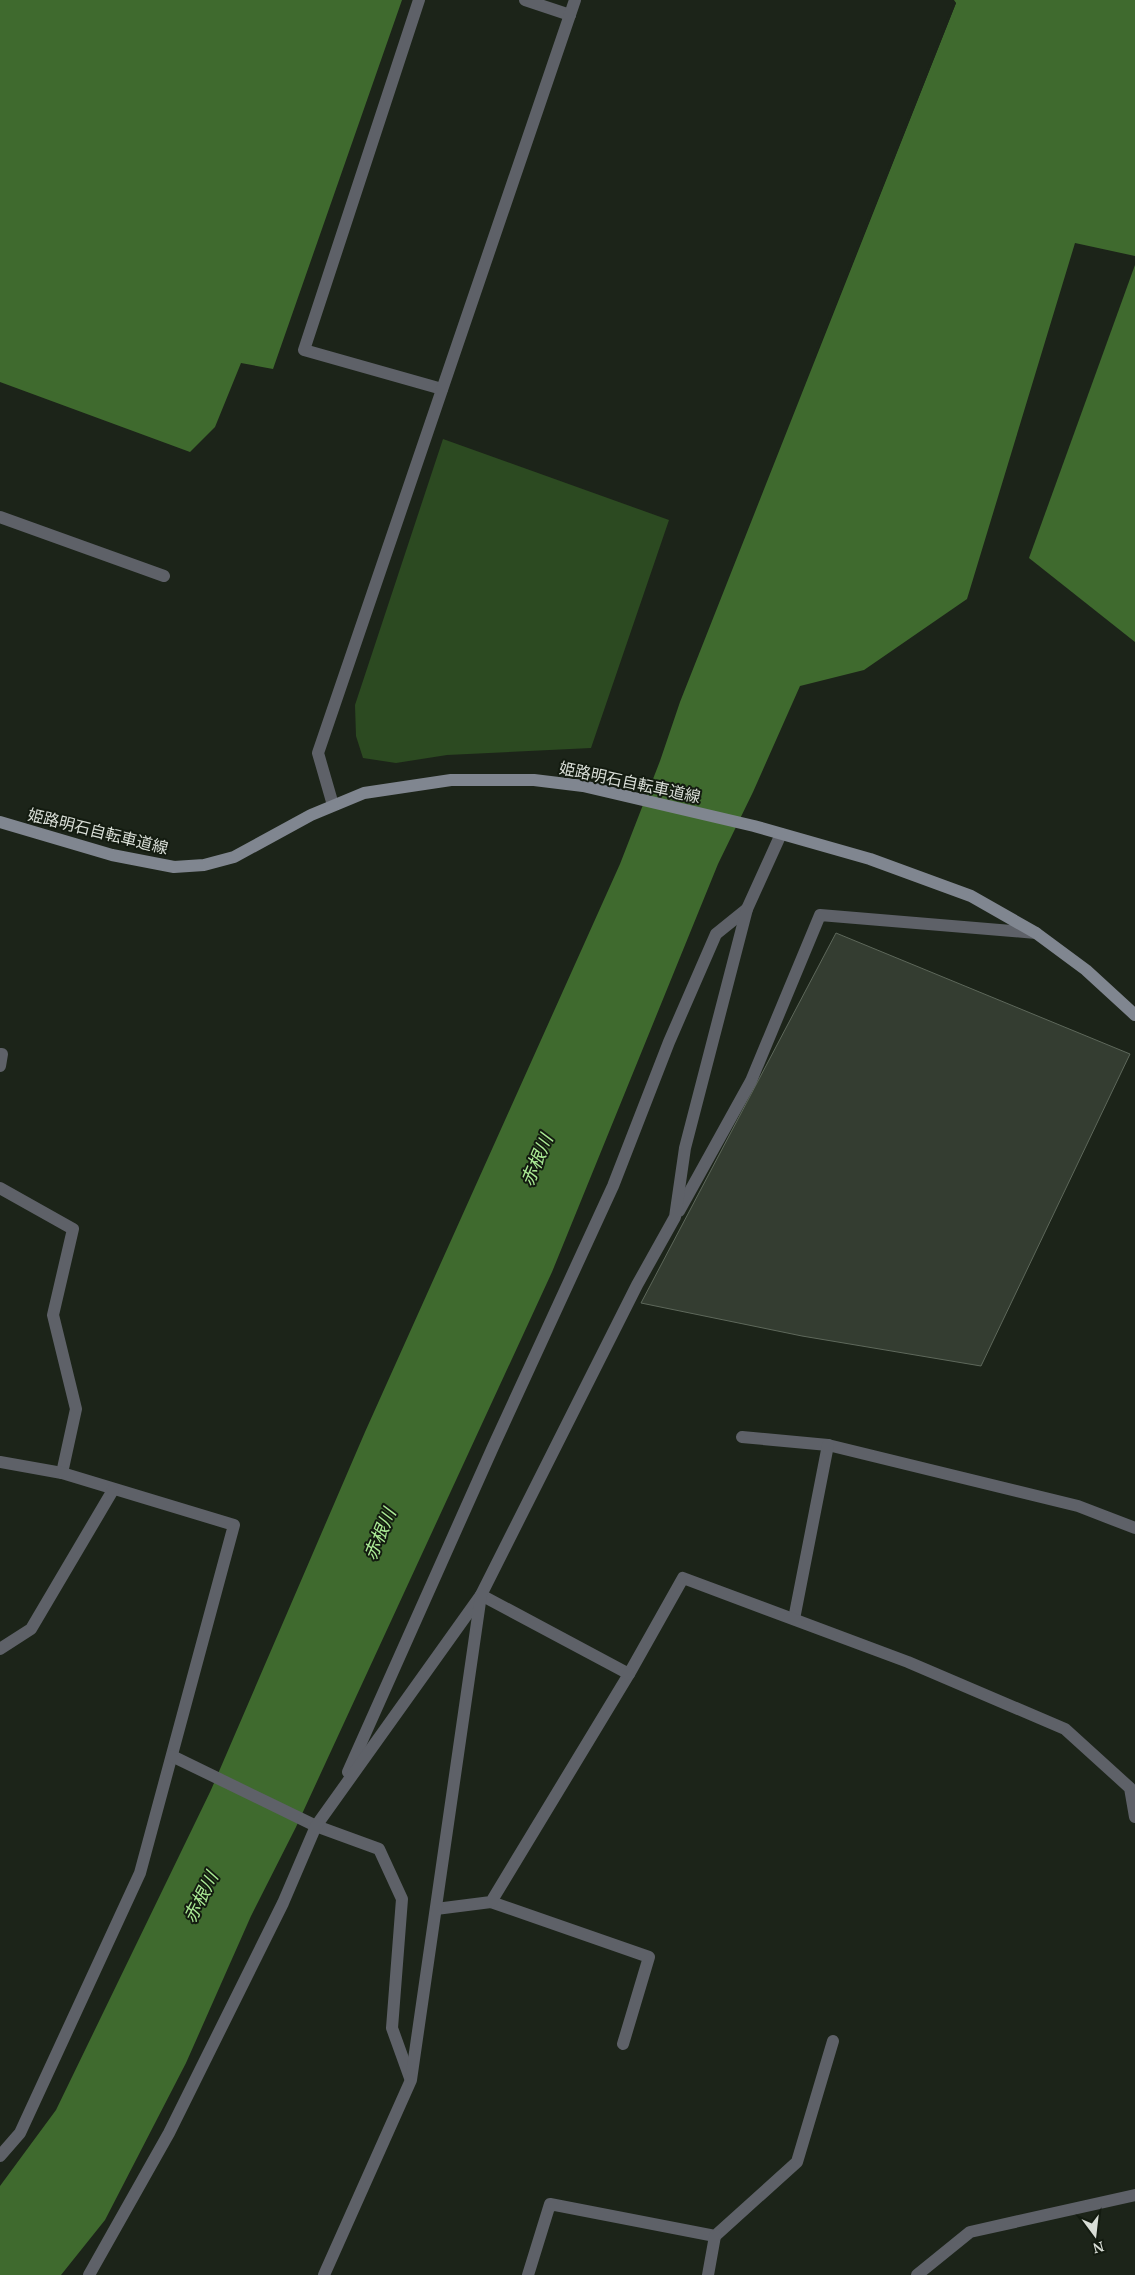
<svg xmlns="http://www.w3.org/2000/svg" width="1135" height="2275" font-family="'PT Serif','Noto Sans JP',serif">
	<rect width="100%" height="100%" fill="#1c2419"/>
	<polygon fill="#2c4a21" points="443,439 669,520 591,748 447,755 396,763 363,758 356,736 355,705"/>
	<g fill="#3f6a2e">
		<polygon points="0,0 402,0 273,369 241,363 215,427 190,452 0,382"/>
		<polygon points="954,0 1135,0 1135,256 1075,243 967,599 864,670 800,686 753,792 718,864 552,1272 296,1827 251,1916 186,2063 105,2220 61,2275 0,2275 0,2186 56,2110 211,1790 365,1432 620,864 660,761 680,702 956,3"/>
		<polygon points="1135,265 1135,642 1029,558"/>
	</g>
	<polygon fill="#1c2419" points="952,0 956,3 815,358 813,357 953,3"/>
	<polygon fill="#343d31" stroke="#5e685b" points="836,933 1130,1054 981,1366 802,1336 641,1303"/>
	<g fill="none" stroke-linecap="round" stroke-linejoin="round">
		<g stroke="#5e6168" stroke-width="12">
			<polyline points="419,0 304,350 442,389"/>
			<polyline points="525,0 570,15"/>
			<polyline points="0,517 164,576"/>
			<polyline points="333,805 318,753 575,0"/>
			<polyline points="0,1054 2,1054 0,1066"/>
			<polyline points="0,1188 73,1229 53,1315 76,1409 62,1473"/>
			<polyline points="679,1211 751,1081 820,915 1036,933"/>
			<polyline points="742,1437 828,1445 1078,1506 1135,1528"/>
			<polyline points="0,1462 62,1473 234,1525 140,1873 20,2133 0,2156"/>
			<polyline points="794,1619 828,1445"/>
			<polyline points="0,1649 31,1629 113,1490"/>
			<polyline points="172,1756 316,1826 379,1849 402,1899 392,2028 410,2078"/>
			<polyline points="348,1772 493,1447 613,1186 669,1042 716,934 747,909"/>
			<polyline points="491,1902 649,1957 623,2044"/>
			<polyline points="436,1909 491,1902 629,1674"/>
			<polyline points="89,2275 169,2133 283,1903 316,1826 481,1595 629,1674 683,1578 908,1662 1065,1729 1130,1788 1135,1817"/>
			<polyline points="324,2275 411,2080 481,1595 637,1285 675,1217 685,1148 747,909 781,834"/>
			<polyline points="528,2275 550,2204 715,2236 797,2162 833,2041"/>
			<polyline points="708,2275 715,2236"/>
			<polyline points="917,2275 970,2232 1135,2195"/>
		</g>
		<polyline stroke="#808690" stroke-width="12" points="0,822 112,855 174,867 204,865 234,857 311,815 364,793 451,780 534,780 583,786 754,826 870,859 971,896 1036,933 1086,970 1135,1015"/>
	</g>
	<g text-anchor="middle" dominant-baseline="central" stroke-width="4" stroke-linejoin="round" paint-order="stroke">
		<g font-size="16" fill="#d8ddd6" stroke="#131b10">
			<text transform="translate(630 782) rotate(12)">姫路明石自転車道線</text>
			<text transform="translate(98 831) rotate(14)">姫路明石自転車道線</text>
		</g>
		<g font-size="18" font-style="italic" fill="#acec96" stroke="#131b10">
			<text transform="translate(536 1160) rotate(-67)">赤根川</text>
			<text transform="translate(379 1534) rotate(-67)">赤根川</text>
			<text transform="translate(200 1897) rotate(-63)">赤根川</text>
		</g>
	</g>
	<g transform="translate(1095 2235) rotate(165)" stroke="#131b10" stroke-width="4" paint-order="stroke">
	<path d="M0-4L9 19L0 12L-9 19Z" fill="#d8ddd6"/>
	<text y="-8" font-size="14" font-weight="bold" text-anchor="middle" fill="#d8ddd6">N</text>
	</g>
</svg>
